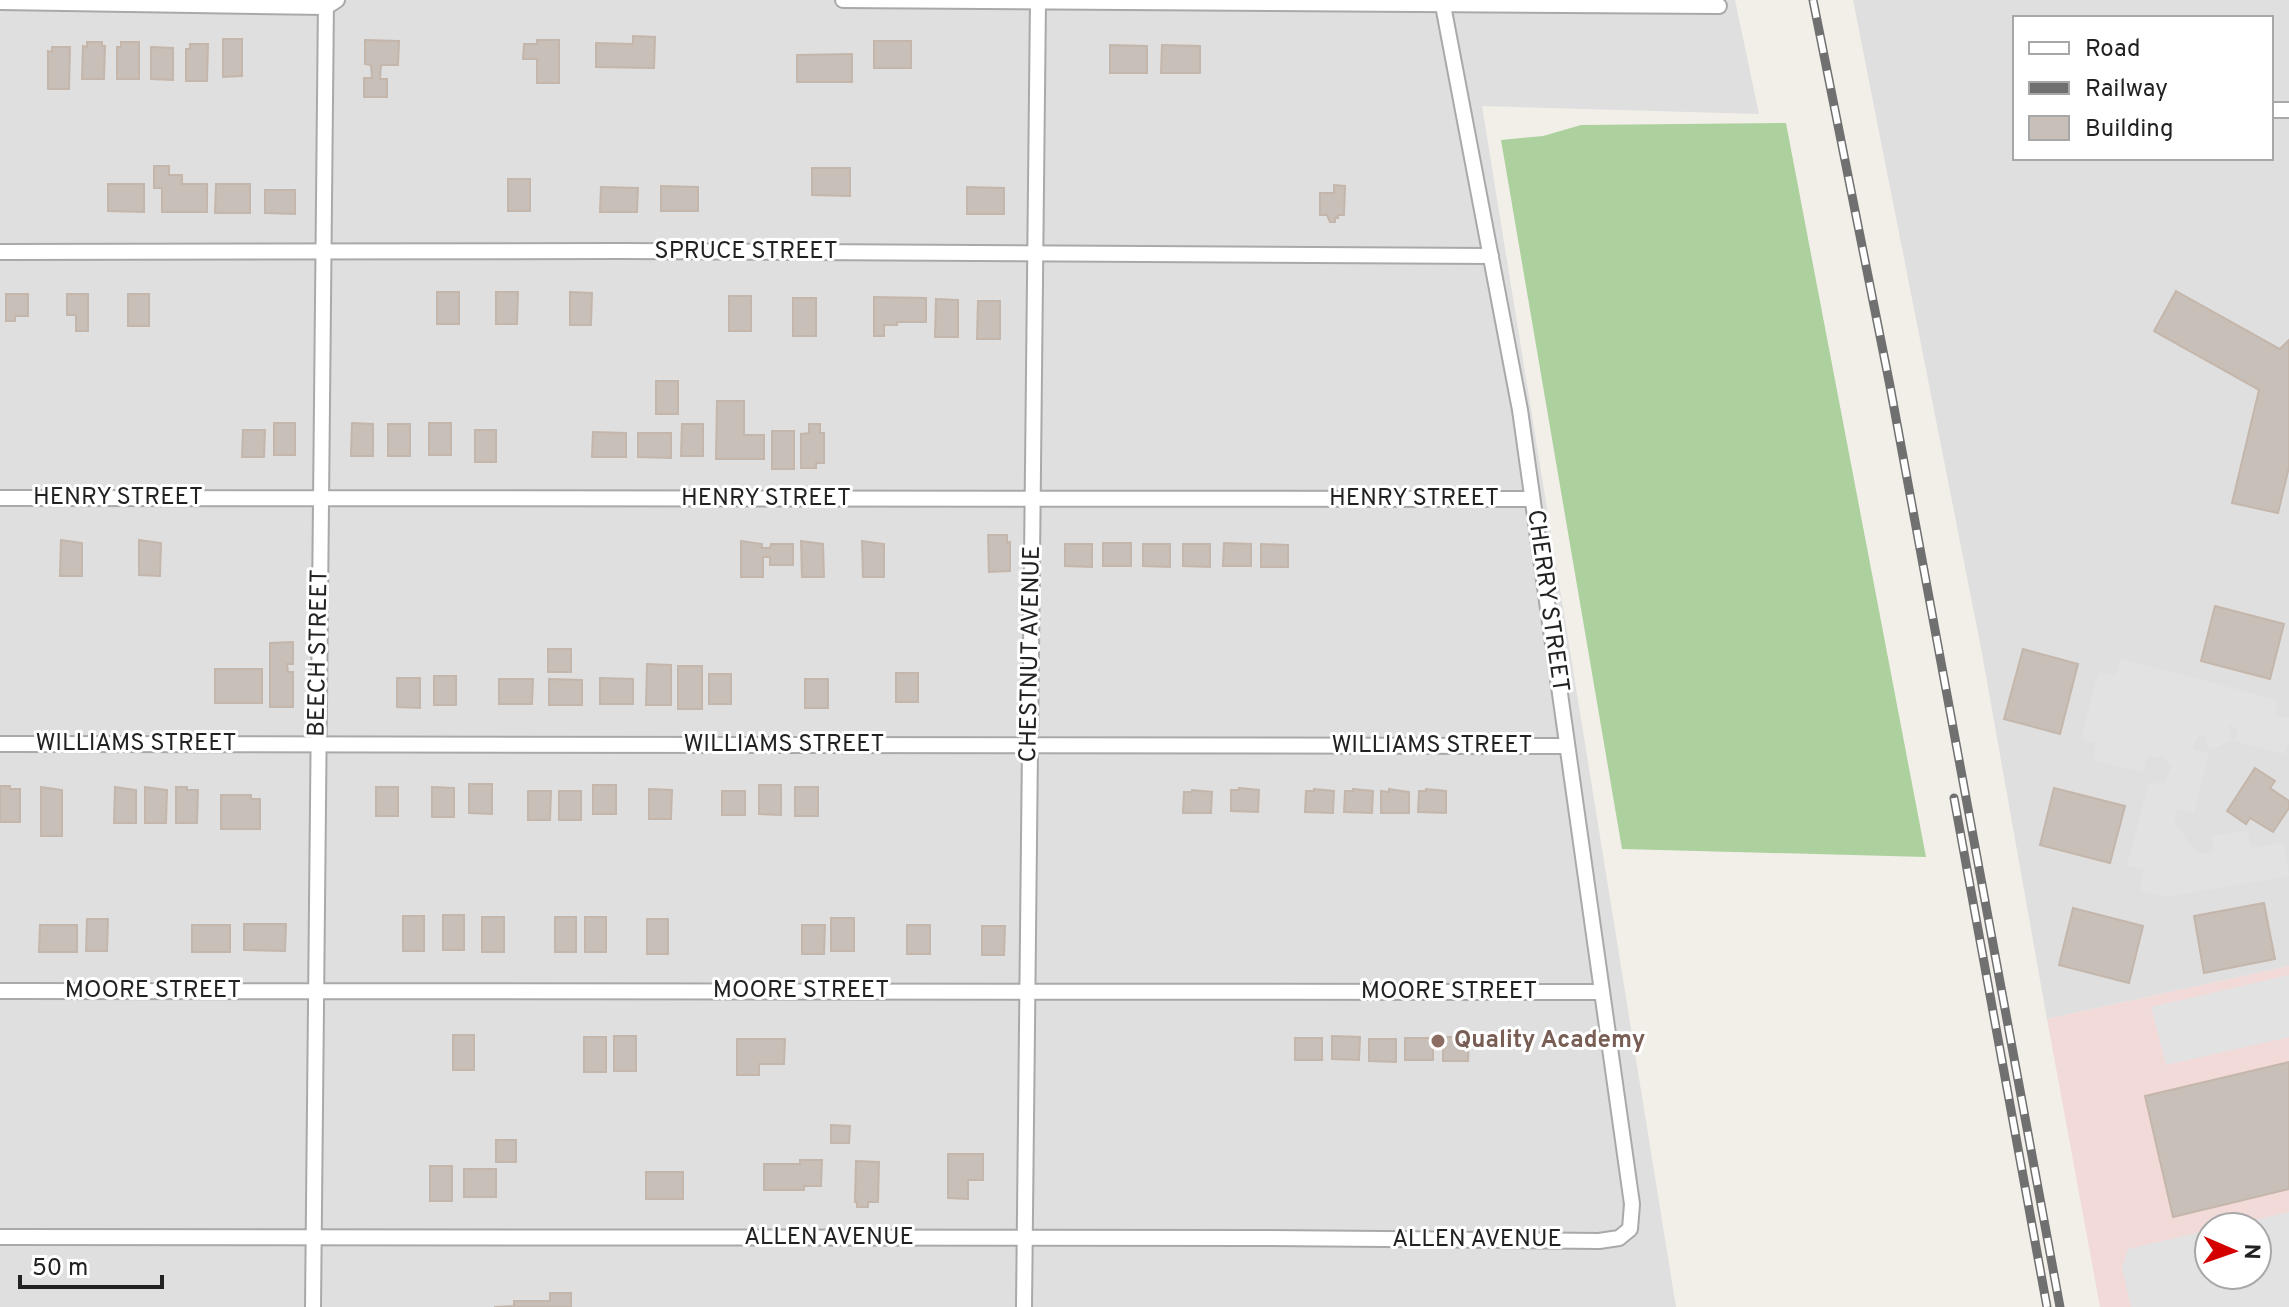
<svg xmlns="http://www.w3.org/2000/svg" width="2289" height="1307" font-family="Overpass,sans-serif">
	<rect width="100%" height="100%" fill="#f2efe9"/>
	<g fill="#e0dfdf" fill-rule="evenodd">
		<polygon points="0,0 1735,0 1759,114 1482,106 1676,1307 0,1307"/>
		<path d="M1853,0H2289V966L2047,1019L1981,648ZM2015,18H2271V158H2015Z"/>
	</g>
	<path fill="#f2dad9" fill-rule="evenodd" d="M2289,966V1307H2100L2047,1019ZM2209,1227H2257V1275H2209Z"/>
	<polygon fill="#add19e" points="1786,123 1926,857 1622,849 1501,140 1543,136 1581,125"/>
	<g fill="#e2e2e2">
		<polygon points="2121,659 2278,700 2275,713 2279,717 2289,717 2289,743 2284,754 2235,741 2238,728 2228,725 2232,741 2210,750 2204,735 2199,736 2194,744 2194,749 2209,753 2194,813 2178,809 2175,817 2175,823 2195,851 2209,854 2214,850 2212,836 2248,831 2250,845 2254,848 2284,842 2289,876 2165,897 2140,890 2143,869 2127,866 2149,782 2164,784 2171,767 2163,757 2147,757 2143,772 2093,760 2096,744 2081,739 2098,673 2115,675"/>
		<polygon points="2289,975 2289,1037 2166,1065 2151,1007"/>
		<polygon points="2289,1212 2289,1307 2131,1307 2122,1268 2128,1249 2209,1230 2209,1275 2257,1275 2257,1227 2224,1227"/>
	</g>
	<g fill="#c7bfb8" stroke="#c4b6ab" stroke-width="2">
		<polygon points="633,36 655,37 654,68 596,67 596,43 633,44"/>
		<polygon points="223,39 242,39 242,76 223,77"/>
		<polygon points="365,40 399,41 398,65 381,65 380,79 387,79 387,97 364,97 364,78 372,78 371,65 365,64"/>
		<polygon points="537,40 559,40 559,83 537,83 537,59 523,59 524,44 537,44"/>
		<rect x="874" y="41" width="37" height="27"/>
		<polygon points="87,42 102,42 102,46 105,46 104,79 82,79 83,46 87,47"/>
		<polygon points="121,42 139,42 139,79 117,79 117,47 121,47"/>
		<polygon points="190,44 208,44 207,81 186,81 186,49 190,49"/>
		<polygon points="1110,45 1147,46 1147,73 1110,73"/>
		<polygon points="1162,45 1200,46 1200,73 1161,73"/>
		<polygon points="52,47 70,47 69,89 48,89 48,51 52,52"/>
		<polygon points="151,47 173,48 173,80 151,79"/>
		<polygon points="852,54 852,82 797,82 797,55"/>
		<polygon points="154,166 169,166 169,175 182,175 182,184 207,184 207,212 162,212 162,188 154,188"/>
		<polygon points="812,168 850,168 850,196 812,195"/>
		<rect x="508" y="179" width="22" height="32"/>
		<polygon points="108,184 144,184 144,212 108,211"/>
		<polygon points="216,184 250,184 250,213 215,213"/>
		<polygon points="1334,185 1345,186 1344,215 1338,215 1338,218 1335,218 1335,222 1330,222 1327,215 1320,215 1320,193 1334,193"/>
		<polygon points="661,186 698,187 698,211 661,211"/>
		<polygon points="601,187 638,188 637,212 600,212"/>
		<polygon points="967,187 1004,188 1004,214 967,214"/>
		<polygon points="265,190 295,190 295,214 265,213"/>
		<polygon points="2176,291 2280,349 2289,340 2289,467 2278,513 2232,503 2259,390 2154,331"/>
		<rect x="437" y="292" width="22" height="32"/>
		<polygon points="496,292 518,292 517,324 496,324"/>
		<polygon points="570,292 592,293 591,325 570,325"/>
		<polygon points="6,294 28,294 28,316 15,316 15,321 6,321"/>
		<polygon points="67,294 88,294 88,331 76,331 76,315 67,315"/>
		<rect x="128" y="294" width="21" height="32"/>
		<rect x="729" y="296" width="22" height="35"/>
		<polygon points="874,297 926,298 926,322 897,322 897,325 884,325 884,336 874,336"/>
		<rect x="793" y="298" width="23" height="38"/>
		<polygon points="936,299 958,300 958,337 935,337"/>
		<polygon points="978,301 1000,301 1000,339 977,339"/>
		<rect x="656" y="381" width="22" height="33"/>
		<polygon points="717,401 744,401 744,435 764,435 764,459 716,459"/>
		<rect x="274" y="423" width="21" height="32"/>
		<polygon points="352,423 373,424 373,456 351,456"/>
		<rect x="429" y="423" width="22" height="32"/>
		<rect x="388" y="424" width="22" height="32"/>
		<polygon points="682,424 703,424 703,456 681,456"/>
		<polygon points="809,424 820,424 820,433 824,433 824,463 816,463 816,468 801,468 801,434 809,433"/>
		<polygon points="243,430 265,430 264,457 242,457"/>
		<rect x="475" y="430" width="21" height="32"/>
		<rect x="772" y="431" width="22" height="38"/>
		<polygon points="593,432 626,433 626,457 592,457"/>
		<polygon points="638,433 671,433 671,458 638,457"/>
		<polygon points="988,535 1007,535 1007,543 1010,542 1010,571 989,572"/>
		<polygon points="61,540 82,543 82,576 60,576"/>
		<polygon points="139,540 161,543 160,576 139,575"/>
		<polygon points="741,541 762,544 762,548 770,548 771,544 793,544 793,565 770,565 770,557 763,557 763,577 741,577"/>
		<polygon points="801,541 823,544 824,577 802,577"/>
		<polygon points="862,541 884,544 884,577 863,577"/>
		<rect x="1103" y="543" width="28" height="23"/>
		<polygon points="1224,543 1251,544 1251,566 1223,566"/>
		<polygon points="1065,544 1092,544 1092,567 1065,566"/>
		<polygon points="1143,544 1170,544 1170,567 1143,566"/>
		<polygon points="1183,544 1210,544 1210,567 1183,566"/>
		<polygon points="1261,544 1288,545 1288,567 1261,567"/>
		<polygon points="2215,606 2284,624 2270,679 2201,661"/>
		<polygon points="293,642 293,664 287,664 288,672 293,672 293,707 270,707 270,643"/>
		<rect x="548" y="649" width="23" height="23"/>
		<polygon points="2023,649 2078,664 2060,734 2004,719"/>
		<polygon points="647,664 671,665 671,705 646,705"/>
		<rect x="678" y="666" width="24" height="43"/>
		<rect x="215" y="669" width="47" height="34"/>
		<rect x="896" y="673" width="22" height="29"/>
		<rect x="709" y="674" width="22" height="30"/>
		<rect x="434" y="676" width="22" height="29"/>
		<polygon points="397,678 420,678 420,708 397,707"/>
		<polygon points="600,678 633,679 633,704 600,704"/>
		<polygon points="499,679 533,679 532,704 499,704"/>
		<polygon points="549,679 582,680 582,705 549,705"/>
		<rect x="805" y="679" width="23" height="29"/>
		<polygon points="2255,768 2275,781 2270,788 2289,801 2289,808 2273,832 2250,818 2246,824 2227,811"/>
		<polygon points="469,784 492,784 492,814 469,813"/>
		<rect x="593" y="785" width="23" height="29"/>
		<polygon points="759,785 781,785 781,815 759,814"/>
		<polygon points="0,786 10,786 10,789 20,789 20,822 0,822"/>
		<polygon points="41,787 62,790 62,836 41,836"/>
		<polygon points="115,787 136,790 136,823 114,823"/>
		<polygon points="145,787 167,790 166,823 145,823"/>
		<polygon points="176,787 187,787 187,790 198,790 197,823 176,823"/>
		<rect x="376" y="787" width="22" height="29"/>
		<polygon points="432,787 454,788 454,817 432,817"/>
		<rect x="795" y="787" width="23" height="29"/>
		<polygon points="1239,788 1259,790 1258,812 1231,811 1231,790 1239,790"/>
		<polygon points="2054,788 2125,806 2110,863 2040,845"/>
		<polygon points="649,789 672,790 671,819 649,819"/>
		<polygon points="1314,789 1334,791 1333,813 1305,812 1306,791 1314,791"/>
		<polygon points="1353,789 1373,791 1372,813 1344,812 1345,791 1353,791"/>
		<polygon points="1389,789 1409,792 1409,813 1381,813 1381,791 1389,792"/>
		<polygon points="1426,789 1446,791 1446,813 1418,812 1419,791 1426,791"/>
		<polygon points="1192,790 1212,792 1211,813 1183,813 1184,792 1192,792"/>
		<polygon points="528,791 551,791 550,820 528,820"/>
		<rect x="559" y="791" width="22" height="29"/>
		<rect x="722" y="791" width="23" height="24"/>
		<polygon points="221,795 251,795 251,799 260,799 260,829 221,829"/>
		<polygon points="2264,903 2275,959 2204,973 2194,916"/>
		<polygon points="2073,908 2143,926 2129,983 2059,965"/>
		<rect x="443" y="915" width="21" height="35"/>
		<rect x="403" y="916" width="21" height="35"/>
		<rect x="482" y="917" width="22" height="35"/>
		<rect x="555" y="917" width="21" height="35"/>
		<rect x="585" y="917" width="21" height="35"/>
		<rect x="831" y="918" width="23" height="33"/>
		<polygon points="87,919 108,919 107,951 86,951"/>
		<rect x="647" y="919" width="21" height="35"/>
		<polygon points="244,924 286,924 285,951 244,950"/>
		<polygon points="40,925 77,925 77,952 39,952"/>
		<rect x="192" y="925" width="38" height="27"/>
		<polygon points="802,925 825,925 824,954 802,954"/>
		<rect x="907" y="925" width="23" height="29"/>
		<polygon points="982,926 1005,926 1004,955 982,955"/>
		<rect x="453" y="1035" width="21" height="35"/>
		<rect x="614" y="1036" width="22" height="35"/>
		<polygon points="1332,1036 1360,1037 1359,1060 1332,1059"/>
		<rect x="584" y="1037" width="22" height="35"/>
		<polygon points="1443,1037 1469,1037 1468,1061 1443,1061"/>
		<rect x="1295" y="1038" width="27" height="22"/>
		<rect x="1405" y="1038" width="28" height="22"/>
		<polygon points="737,1039 785,1039 784,1064 759,1064 759,1075 737,1075"/>
		<polygon points="1369,1039 1396,1039 1396,1062 1369,1061"/>
		<polygon points="2289,1062 2289,1189 2173,1217 2145,1096"/>
		<polygon points="831,1125 850,1126 849,1143 831,1143"/>
		<rect x="496" y="1140" width="20" height="22"/>
		<polygon points="948,1154 983,1154 983,1180 968,1180 968,1199 948,1198"/>
		<polygon points="800,1160 822,1160 821,1186 804,1186 804,1190 764,1190 764,1164 800,1164"/>
		<polygon points="856,1161 879,1162 878,1202 868,1202 868,1207 857,1207 857,1202 855,1202"/>
		<rect x="430" y="1166" width="22" height="35"/>
		<rect x="464" y="1169" width="32" height="28"/>
		<rect x="646" y="1172" width="37" height="27"/>
		<polygon points="550,1293 571,1293 571,1307 494,1307 514,1306 514,1301 550,1301"/>
	</g>
	<g fill="none" stroke-linecap="round" stroke-linejoin="round">
		<defs>
			<g id="street">
				<polyline points="843,0 1719,6"/>
				<polyline points="0,2 326,7 337,0"/>
				<polyline points="2271,110 2289,110"/>
				<polyline points="0,252 622,251 1491,256"/>
				<polyline points="0,498 1532,499"/>
				<polyline points="0,744 1567,746"/>
				<polyline points="0,991 1601,992"/>
				<polyline points="0,1237 1259,1238 1599,1241 1619,1238 1630,1229 1632,1204 1520,410 1442,0"/>
				<polyline points="313,1307 326,0"/>
				<polyline points="1024,1307 1038,0"/>
			</g>
		</defs>
		<use href="#street" stroke="#a9a9a9" stroke-width="18"/>
		<use href="#street" stroke="#fff" stroke-width="14"/>
		<defs>
			<g id="rail">
				<polyline points="1813,0 1890,386 2060,1307"/>
				<polyline points="1954,798 2047,1307"/>
			</g>
		</defs>
		<use href="#rail" stroke="#707070" stroke-width="9"/>
		<use href="#rail" stroke="#fff" stroke-width="6" stroke-dasharray="18" stroke-linecap="butt"/>
	</g>
	<circle fill="#8d6e63" stroke="#fff" stroke-width="3" cx="1438" cy="1041" r="8"/>
	<g text-anchor="middle" dominant-baseline="central" stroke-width="6" stroke-linejoin="round" paint-order="stroke">
		<g font-size="24" fill="#222" stroke="#fff">
			<text x="746" y="252">SPRUCE STREET</text>
			<text x="118" y="498">HENRY STREET</text>
			<text x="766" y="499">HENRY STREET</text>
			<text x="1414" y="499">HENRY STREET</text>
			<text transform="translate(1547 601) rotate(82)">CHERRY STREET</text>
			<text transform="translate(319 653) rotate(-89)">BEECH STREET</text>
			<text transform="translate(1031 654) rotate(-89)">CHESTNUT AVENUE</text>
			<text x="136" y="744">WILLIAMS STREET</text>
			<text x="784" y="745">WILLIAMS STREET</text>
			<text x="1432" y="746">WILLIAMS STREET</text>
			<text x="153" y="991">MOORE STREET</text>
			<text x="801" y="991">MOORE STREET</text>
			<text x="1449" y="992">MOORE STREET</text>
			<text x="829" y="1238">ALLEN AVENUE</text>
			<text x="1477" y="1240">ALLEN AVENUE</text>
		</g>
		<g font-size="24" font-weight="bold" fill="#785e54" stroke="#fff" text-anchor="start">
			<text x="1454" y="1041">Quality Academy</text>
		</g>
	</g>
	<rect x="2013" y="16" width="260" height="144" fill="#ffffff" stroke="#a7a7a7" stroke-width="2"/>
	<rect x="2029" y="42" width="40" height="12" fill="#ffffff" stroke="#a7a7a7" stroke-width="2"/>
	<text x="2085" y="56" font-size="24" fill="#222222">Road</text>
	<rect x="2029" y="82" width="40" height="12" fill="#707070" stroke="#a7a7a7" stroke-width="2"/>
	<text x="2085" y="96" font-size="24" fill="#222222">Railway</text>
	<rect x="2029" y="116" width="40" height="24" fill="#c7bfb8" stroke="#a7a7a7" stroke-width="2"/>
	<text x="2085" y="136" font-size="24" fill="#222222">Building</text>
	<g transform="translate(2233 1251) rotate(92)"><circle r="38" fill="#ffffff" stroke="#a7a7a7" stroke-width="2"/>
	<path d="M0-6L14 30L0 20L-14 30Z" fill="#d40000"/>
	<text y="-12" font-size="22" font-weight="bold" text-anchor="middle" fill="#222222">N</text>
	</g>
	<path d="M20 1275v12h142v-12" fill="none" stroke="#222222" stroke-width="4"/>
	<text x="32" y="1275" font-size="24" fill="#222222" stroke="#ffffff" stroke-width="6" paint-order="stroke">50 m</text>
</svg>
